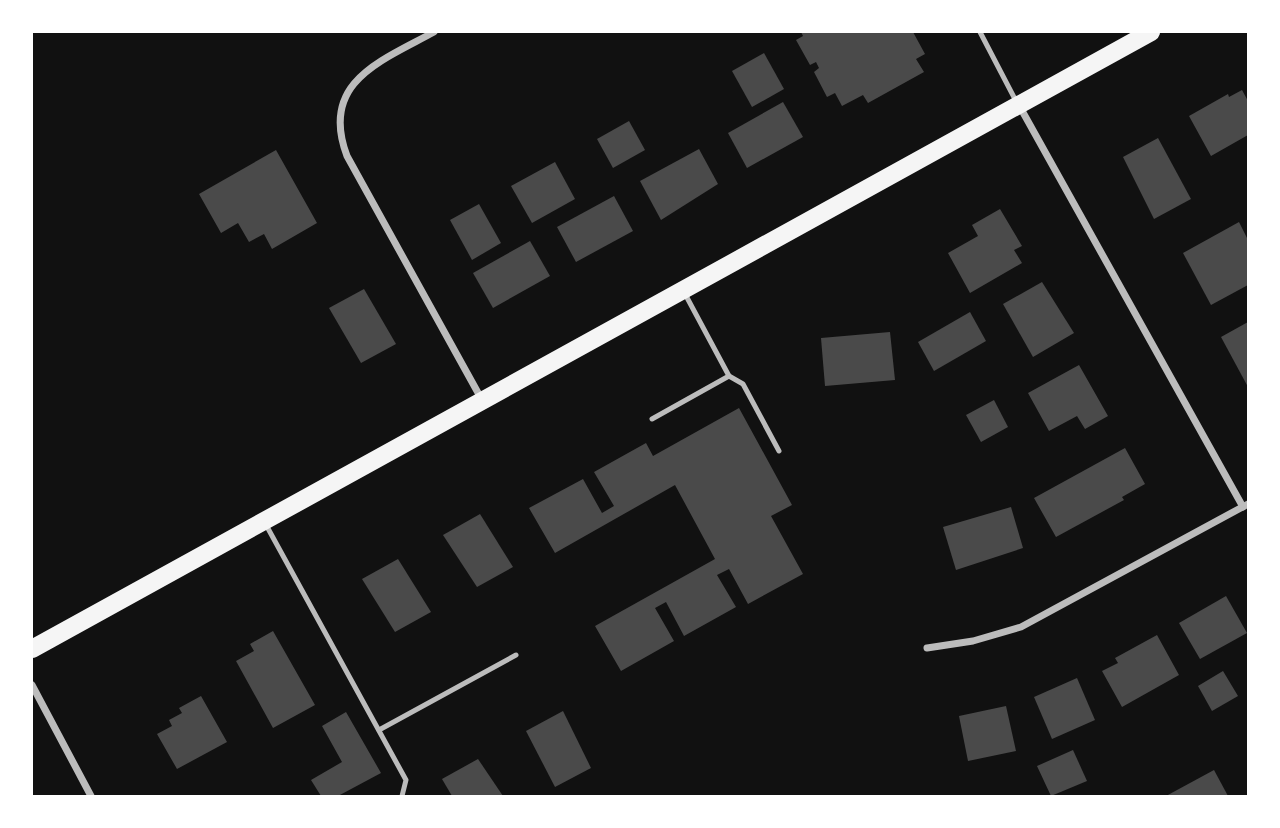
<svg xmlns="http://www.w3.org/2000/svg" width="1280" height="828" font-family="'Golos Text',sans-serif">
	<rect width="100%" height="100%" fill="#111"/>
	<g fill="#4a4a4a">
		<polygon points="801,32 913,32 925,54 916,59 924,72 868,103 863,95 842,106 835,93 827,97 814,72 819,68 816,62 810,65 796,40 803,36"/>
		<polygon points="764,53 784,89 752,107 732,71"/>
		<polygon points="1242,90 1248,101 1248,135 1211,156 1189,116 1228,94 1229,97"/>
		<polygon points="783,102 803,137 747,168 728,133"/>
		<polygon points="629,121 645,150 613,168 597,139"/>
		<polygon points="1158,138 1191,199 1154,219 1123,157"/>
		<polygon points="699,149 718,184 661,220 640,181"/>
		<polygon points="276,150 317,223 272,249 264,234 249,242 238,223 221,233 199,194"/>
		<polygon points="555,162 575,199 532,223 511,186"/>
		<polygon points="614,196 633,231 576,262 557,227"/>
		<polygon points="479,204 501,243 472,260 450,220"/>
		<polygon points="1000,209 1022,246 1014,250 1022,263 970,293 948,253 978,236 972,225"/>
		<polygon points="1239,222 1248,240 1248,285 1211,305 1183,253"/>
		<polygon points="530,241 550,276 493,308 473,273"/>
		<polygon points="1042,282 1074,333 1033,357 1003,304"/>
		<polygon points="364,289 396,344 361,363 329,308"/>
		<polygon points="970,312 986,341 934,371 918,342"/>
		<polygon points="1248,322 1248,387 1221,337"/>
		<polygon points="890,332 895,380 825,386 821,338"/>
		<polygon points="1079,365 1108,416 1085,429 1077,416 1049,431 1028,393"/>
		<polygon points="994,400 1008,427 981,442 966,415"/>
		<polygon points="739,408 792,505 771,516 803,574 748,604 729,569 717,575 736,607 684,636 666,602 655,608 674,641 621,671 595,626 715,559 675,485 555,553 529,508 583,479 602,513 614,506 594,472 646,443 653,456"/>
		<polygon points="1125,448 1145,484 1122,497 1124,500 1056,537 1034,498"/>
		<polygon points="1011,507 1023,548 956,570 943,527"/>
		<polygon points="480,514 513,567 477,587 443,535"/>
		<polygon points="398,559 431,612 395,632 362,579"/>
		<polygon points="1226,596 1247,633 1200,659 1179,623"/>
		<polygon points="273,631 315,705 273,728 236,661 254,651 250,644"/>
		<polygon points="1157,635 1179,675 1122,707 1102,671 1118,663 1115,658"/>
		<polygon points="1223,671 1238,696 1212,711 1198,686"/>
		<polygon points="1077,678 1095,720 1052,739 1034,697"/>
		<polygon points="201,696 227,742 177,769 157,734 172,726 169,720 182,713 179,708"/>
		<polygon points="1006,706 1016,751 968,761 959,716"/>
		<polygon points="563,711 591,768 555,787 526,731"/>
		<polygon points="346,712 381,773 338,796 321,796 311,780 342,762 322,726"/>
		<polygon points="1073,750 1087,781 1051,796 1037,766"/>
		<polygon points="478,759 503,796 452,796 442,779"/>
		<polygon points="1214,770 1228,796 1166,796"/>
	</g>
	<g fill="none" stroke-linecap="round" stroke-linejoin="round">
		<g stroke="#bcbcbc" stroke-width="5">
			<polyline points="980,32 1017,103"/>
			<polyline points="729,376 743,384 779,451"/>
			<polyline points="652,419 729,376 684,292"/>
			<polyline points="265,523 406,780 402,796"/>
			<polyline points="379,730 516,655"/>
		</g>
		<g stroke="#bcbcbc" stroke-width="7">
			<path d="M434,32C381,61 319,82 347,156L482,400"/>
			<polyline points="1020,107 1243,507"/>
			<polyline points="927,648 973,641 1021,627 1248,504"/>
			<polyline points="32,685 91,796"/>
		</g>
		<polyline stroke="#f5f5f5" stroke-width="18" points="32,649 1151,32"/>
	</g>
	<rect width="1280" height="828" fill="none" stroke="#ffffff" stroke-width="66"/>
</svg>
